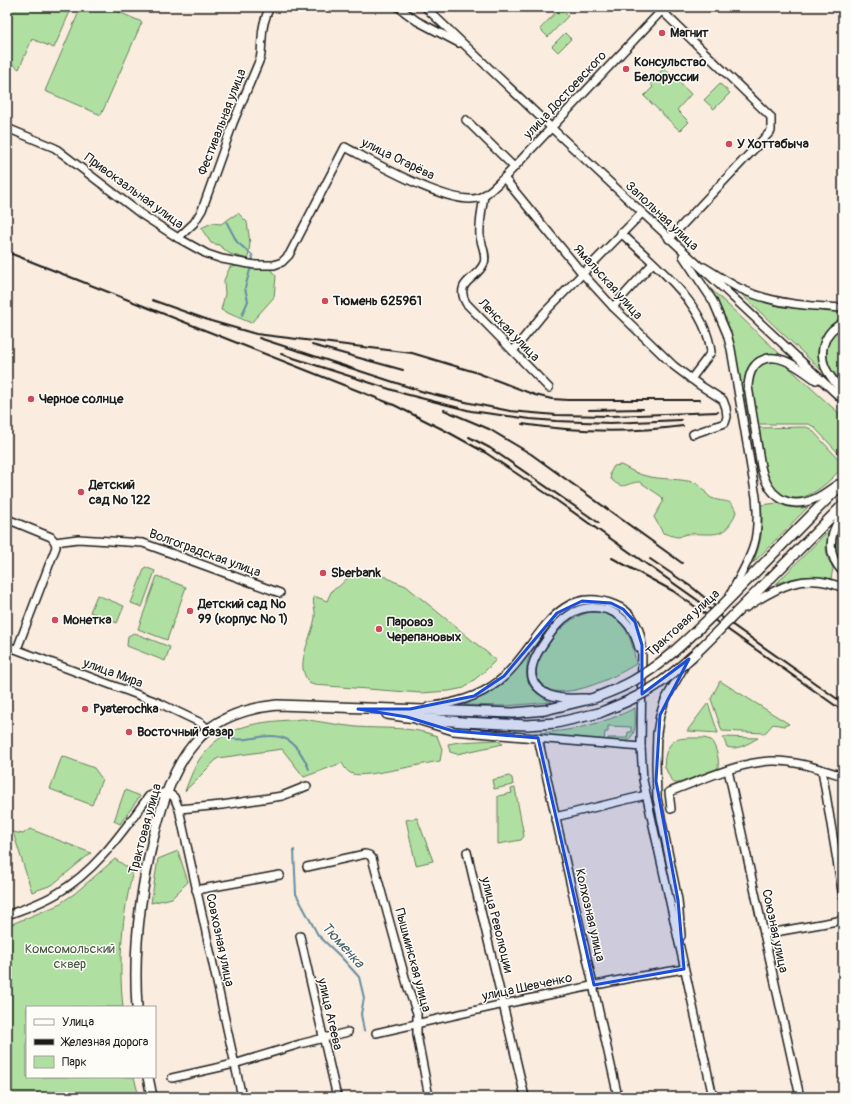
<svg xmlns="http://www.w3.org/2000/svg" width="850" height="1104" font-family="Pangolin,sans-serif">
	<rect width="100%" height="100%" fill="#faecde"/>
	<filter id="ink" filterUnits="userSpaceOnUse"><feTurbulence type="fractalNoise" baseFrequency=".025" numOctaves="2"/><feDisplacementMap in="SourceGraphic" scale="8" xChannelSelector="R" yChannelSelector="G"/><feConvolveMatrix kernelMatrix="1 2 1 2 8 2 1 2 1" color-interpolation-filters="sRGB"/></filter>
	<g filter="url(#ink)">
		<g fill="#b0e0a1" stroke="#667e5e">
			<polygon points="7,7 72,7 54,48 32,39 19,69 7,60"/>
			<polygon points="81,7 107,7 142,22 101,115 45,91"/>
			<polygon points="560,8 568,16 548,37 540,29"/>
			<polygon points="565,33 571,39 558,52 552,46"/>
			<polygon points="664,68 691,94 677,110 689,122 680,131 644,96 653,87 650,83"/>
			<polygon points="720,84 730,93 714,109 704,100"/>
			<polygon points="238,213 247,222 250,243 248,259 230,254 219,245 211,243 201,228 212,223 221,224"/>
			<polygon points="238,266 270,269 276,276 274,297 251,323 221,310 225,294 224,280 230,267"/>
			<path d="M711,289L781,355C763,351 746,360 745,379C744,390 747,403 748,414L746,413L733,339L726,319Z"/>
			<path d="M738,291C750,296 762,302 775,305C797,310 821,310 843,312V318C828,323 817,338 818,355C818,360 821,365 821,370Z"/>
			<path d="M843,327V382C838,377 832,372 829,365C823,351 830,334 843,327Z"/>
			<path d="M772,362H780L787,366L843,417V458L814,427L809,424H758C755,404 741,365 772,362Z"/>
			<path d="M806,427L811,429L843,464V467C829,481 806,507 783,495C777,492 772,486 769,479C763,463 762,445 759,428Z"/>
			<path d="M621,465C629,469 637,474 646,476C662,480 680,478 696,483C704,487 706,497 714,499C726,503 731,498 736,512C725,542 711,532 687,534C684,534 681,537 678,537C674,537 667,534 663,533L654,517L663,502L662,497L640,482C626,482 624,492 611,479L610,473L614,466Z"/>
			<path d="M778,503C788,508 797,509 808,507L753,563C761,544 764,526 761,505Z"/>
			<path d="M843,524V550L838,558C834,546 836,535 843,524Z"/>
			<path d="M828,531L826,549L828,559L833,568L831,579C812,575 794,576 776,584Z"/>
			<polygon points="145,567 155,571 142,607 131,603"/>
			<path d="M367,571L386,577L393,581L406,586L496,660L485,671L464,688L449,691L421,693L314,685L309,683C306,678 304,674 303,669C301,654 313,632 315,617C316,609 312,604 314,596L327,601L332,590C342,586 340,584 348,578C354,574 360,573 367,571Z"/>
			<polygon points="157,576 186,587 167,640 138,629"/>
			<polygon points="97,595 124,606 117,623 90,612"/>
			<path d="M590,612C623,611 632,636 636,664C617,676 555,708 539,681C531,668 542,653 550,642C561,627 571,617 590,612Z"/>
			<polygon points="134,633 170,647 165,661 127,646 128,636"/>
			<path d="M529,654L530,655C521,678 530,693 552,702L505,706L464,705C493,692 509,677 529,654Z"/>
			<polygon points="720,681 789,724 784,726 773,724 765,733 722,731 711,699"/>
			<polygon points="708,703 718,733 687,731"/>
			<path d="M635,708C635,720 638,737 624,742C620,743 613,742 608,742V738H627L628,732H631V727L608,726V732H605L604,741L556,737L555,736L533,735L534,733C570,732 603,724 635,708Z"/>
			<path d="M303,719C321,722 339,725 356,727C383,729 411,726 437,736L442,749L440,761C425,763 364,778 353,774C347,772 345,768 342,763L304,777L282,749L218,758L185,791C189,781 193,769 199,760C224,722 263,722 303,719Z"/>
			<path d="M723,737L758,738C749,743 737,751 727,747Z"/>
			<path d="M693,738H704L711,740C716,747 721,762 717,770C706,775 684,787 672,782C670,777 667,772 665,767C663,759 667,746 674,741C679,738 687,738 693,738Z"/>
			<polygon points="496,740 503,744 457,754 450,752 448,744 459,742"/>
			<polygon points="62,756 94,768 102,779 92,805 50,789"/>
			<polygon points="509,776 512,778 513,785 494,789 492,780"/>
			<polygon points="515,788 524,836 521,840 498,844 498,796 512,793 511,789"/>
			<polygon points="125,790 140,796 120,824 114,821"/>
			<polygon points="417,818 433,861 416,865 406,820"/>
			<polygon points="30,829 91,853 52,885 32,892 13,832 23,834"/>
			<polygon points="178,851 188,882 172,898 151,903 158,859"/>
			<path d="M115,859L133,871C122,915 118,961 123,1007H27V1077H134L139,1097H7V926L56,906L74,894Z"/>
		</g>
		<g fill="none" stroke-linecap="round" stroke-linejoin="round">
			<g stroke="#668da1" stroke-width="2">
				<polyline points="226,221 237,242 252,255 253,259"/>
				<polyline points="242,315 248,301 245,288 250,270"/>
				<path d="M230,738C238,741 245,739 254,738C285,731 297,741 309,769"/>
				<polyline points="294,850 296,894 318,935 341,957 359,977 364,998 361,1014 364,1031"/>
			</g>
			<defs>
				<g id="minor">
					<polyline points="398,7 417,21 459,43"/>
					<polyline points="425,7 558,134 843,400"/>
					<polyline points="658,7 771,117 771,131 669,239"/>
					<polyline points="466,120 514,167"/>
					<path d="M7,128L55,148L141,214L178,238L207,254L222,259L255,265H274L282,262L289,255L345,147C372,161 449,206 478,198C488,195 496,185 504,178L665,7"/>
					<polyline points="504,178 582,273 613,307 674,366 698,384 723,400 726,408 727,417 725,423 693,434"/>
					<path d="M484,196C482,209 479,223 480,236C481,244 487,255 484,263C477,280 454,281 466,303L549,388"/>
					<path d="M621,233C654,264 706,304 711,352L707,358L691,379"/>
					<path d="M178,238L194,223L202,210L233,123L260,59C262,52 261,46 262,39C262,28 265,17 270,7"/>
					<path d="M683,256L713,301L727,334L731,349L756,497C761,543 751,556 730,595"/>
					<path d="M704,267C716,274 728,283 741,289C773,304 808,306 843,308"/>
					<polyline points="613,307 653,263"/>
					<path d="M843,323C826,330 818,349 825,367C829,376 837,385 843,393"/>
					<polyline points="513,351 544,313 642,213"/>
					<path d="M816,380C801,370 779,350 760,361C751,367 749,376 748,386L761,467C767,494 786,511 814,499C822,496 830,489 838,484"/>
					<path d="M843,512C830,532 825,554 843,572"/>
					<polyline points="7,519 51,537 55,542 56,547 17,649"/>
					<polyline points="55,542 78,539 143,543 280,593"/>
					<path d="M745,608C776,588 806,570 843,588"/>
					<polyline points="7,646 157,702 201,723 208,729"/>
					<path d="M586,698C571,698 553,700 541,690C522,676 536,654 546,640C553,630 559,621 569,615C586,603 611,606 625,621C633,629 636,638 639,648"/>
					<path d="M428,707C454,703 478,698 499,681C537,651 553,580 615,605C633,612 640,627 642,645L641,747L643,780L713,1097"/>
					<polyline points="417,720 453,731 641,747"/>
					<polyline points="538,738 618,1097"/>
					<polyline points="728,770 800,1097"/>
					<polyline points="822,770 843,897"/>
					<polyline points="179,809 222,805 282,796 307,786"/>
					<path d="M671,809L669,792C702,780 736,763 771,761C795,760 820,769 843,776"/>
					<polyline points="555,817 646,795"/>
					<polyline points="467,852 525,1097"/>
					<polyline points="307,867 365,854 369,855 372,858 408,988 417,1013 417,1035 429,1097"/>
					<polyline points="196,890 280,875"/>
					<path d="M7,915C24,909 42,903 58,893C97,870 122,832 149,796L167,792L174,797L179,809L242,1097"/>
					<polyline points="764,934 843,920"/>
					<polyline points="300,936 337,1097"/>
					<polyline points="681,936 678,900 657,798 656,763 657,733 660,715 665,700 685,665"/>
					<polyline points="376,1033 504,1004 635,977 684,969"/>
					<polyline points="172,1078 234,1064 300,1044 348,1032"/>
				</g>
				<g id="major">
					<polyline points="720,608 843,483"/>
					<polyline points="736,613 843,505"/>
					<polyline points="387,714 407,717 463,722 527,725 556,723 599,713"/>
					<path d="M137,1007C133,948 140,892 154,835C163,801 174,763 200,737C220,716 249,708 277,705L513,713L545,710L594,698"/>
					<polyline points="148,1077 152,1097"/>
				</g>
			</defs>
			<use href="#minor" stroke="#1c1c1c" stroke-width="10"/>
			<use href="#major" stroke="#1c1c1c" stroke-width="12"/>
			<use href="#minor" stroke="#fdfcf7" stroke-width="7"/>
			<use href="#major" stroke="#fdfcf7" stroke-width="9"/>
			<g stroke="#1c1c1c" stroke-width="2">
				<polyline points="7,252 394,405 446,431 486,453 556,500 843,703"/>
				<polyline points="152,300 211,321 256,334 412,353 475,372 535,395 552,399 568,400 700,400"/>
				<polyline points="259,338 424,392 470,403 510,411 556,415 611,416 718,412"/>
				<polyline points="312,345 403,370"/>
				<polyline points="281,354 405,394 471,411 530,419 556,421 610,423 681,420"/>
				<polyline points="444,410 489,429 531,454 682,563"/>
				<polyline points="589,410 643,409"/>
				<path d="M522,424C575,432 630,433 683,426"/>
				<polyline points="469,437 490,448 599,523"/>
				<polyline points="612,558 673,591 843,711"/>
				<polyline points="650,559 693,588 716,607"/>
			</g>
			<defs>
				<g id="major-bridge">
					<path d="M594,698C607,693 621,688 633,681C666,662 693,634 720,608"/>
					<path d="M599,713C619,705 639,697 657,685C686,665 711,638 736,613"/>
				</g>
			</defs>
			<use href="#major-bridge" stroke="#1c1c1c" stroke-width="12" stroke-linecap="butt"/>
			<use href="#major-bridge" stroke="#fdfcf7" stroke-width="9"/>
		</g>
	</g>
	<path fill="#1d4ed8" fill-opacity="0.2" stroke="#1d4ed8" stroke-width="3" stroke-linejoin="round" d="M582,601L611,603L623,609L635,622L642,645V694L689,659L660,715L656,781L678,900L684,969L594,985L538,738L453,731L407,717L358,709H410L474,696L504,676L557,613Z"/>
	<g fill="#d1495b" stroke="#fdfcf7" stroke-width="1.5">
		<circle cx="662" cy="33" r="4"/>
		<circle cx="626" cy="69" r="4"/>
		<circle cx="729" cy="144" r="4"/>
		<circle cx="325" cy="301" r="4"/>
		<circle cx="31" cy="399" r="4"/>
		<circle cx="81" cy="492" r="4"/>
		<circle cx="323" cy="573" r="4"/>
		<circle cx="190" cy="611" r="4"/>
		<circle cx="55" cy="620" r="4"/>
		<circle cx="379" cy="629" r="4"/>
		<circle cx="85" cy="709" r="4"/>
		<circle cx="129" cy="732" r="4"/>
	</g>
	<g text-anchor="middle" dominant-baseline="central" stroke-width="3" stroke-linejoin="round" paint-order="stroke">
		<g font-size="13" font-weight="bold" fill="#1c1c1c" stroke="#fdfcf7" text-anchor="start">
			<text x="670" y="33">Магнит</text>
			<text x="634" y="62">Консульство<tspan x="634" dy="15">Белоруссии</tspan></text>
			<text x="737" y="144">У Хоттабыча</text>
			<text x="333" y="301">Тюмень 625961</text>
			<text x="39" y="399">Черное солнце</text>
			<text x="89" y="485">Детский<tspan x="89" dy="15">сад № 122</tspan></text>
			<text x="331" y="573">Sberbank</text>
			<text x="198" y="604">Детский сад №<tspan x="198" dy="15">99 (корпус № 1)</tspan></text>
			<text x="63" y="620">Монетка</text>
			<text x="387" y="622">Паровоз<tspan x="387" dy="15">Черепановых</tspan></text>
			<text x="93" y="709">Pyaterochka</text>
			<text x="137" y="732">Восточный базар</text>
		</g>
		<g font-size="13" fill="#1c1c1c" stroke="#fdfcf7">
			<text transform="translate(565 95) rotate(-47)">улица Достоевского</text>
			<text transform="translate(222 122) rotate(-69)">Фестивальная улица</text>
			<text transform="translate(398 159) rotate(26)">улица Огарёва</text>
			<text transform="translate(134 191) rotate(36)">Привокзальная улица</text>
			<text transform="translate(662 216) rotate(43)">Запольная улица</text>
			<text transform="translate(608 282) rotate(48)">Ямальская улица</text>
			<text transform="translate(509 330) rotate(46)">Ленская улица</text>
			<text transform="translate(205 553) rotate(20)">Волгоградская улица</text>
			<text transform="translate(683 623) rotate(-42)">Трактовая улица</text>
			<text transform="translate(113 673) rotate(20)">улица Мира</text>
			<text transform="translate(145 829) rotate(-75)">Трактовая улица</text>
			<text transform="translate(590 915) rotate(77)">Колхозная улица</text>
			<text transform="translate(497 925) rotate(76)">улица Революции</text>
			<text transform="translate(775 931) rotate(78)">Союзная улица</text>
			<text transform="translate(220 940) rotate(78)">Совхозная улица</text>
			<text transform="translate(413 960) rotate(75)">Пышминская улица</text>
			<text transform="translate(527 987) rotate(-12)">улица Шевченко</text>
			<text transform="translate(330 1014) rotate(77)">улица Агеева</text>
		</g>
		<g font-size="13" fill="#485744" stroke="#fdfcf7">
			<text x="70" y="949">Комсомольский<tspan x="70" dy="15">сквер</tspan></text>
		</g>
		<g font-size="14" font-style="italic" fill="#475e69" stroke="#fdfcf7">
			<text transform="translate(343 945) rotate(48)">Тюменка</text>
		</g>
	</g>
	<rect width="850" height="1104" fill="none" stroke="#fdfcf7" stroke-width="24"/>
	<rect x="12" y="12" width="826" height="1080" fill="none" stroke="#1c1c1c" stroke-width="1.5" filter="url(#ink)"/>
	<rect x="26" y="1006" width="130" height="72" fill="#fdfcf7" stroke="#a3a29f"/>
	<rect x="34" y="1019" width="20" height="6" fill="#fdfcf7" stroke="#a3a29f"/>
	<text x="62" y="1026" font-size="12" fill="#1c1c1c">Улица</text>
	<rect x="34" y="1039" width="20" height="6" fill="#1c1c1c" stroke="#a3a29f"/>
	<text x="62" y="1046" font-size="12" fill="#1c1c1c">Железная дорога</text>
	<rect x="34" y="1056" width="20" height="12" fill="#b0e0a1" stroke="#a3a29f"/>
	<text x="62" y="1066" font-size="12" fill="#1c1c1c">Парк</text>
</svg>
